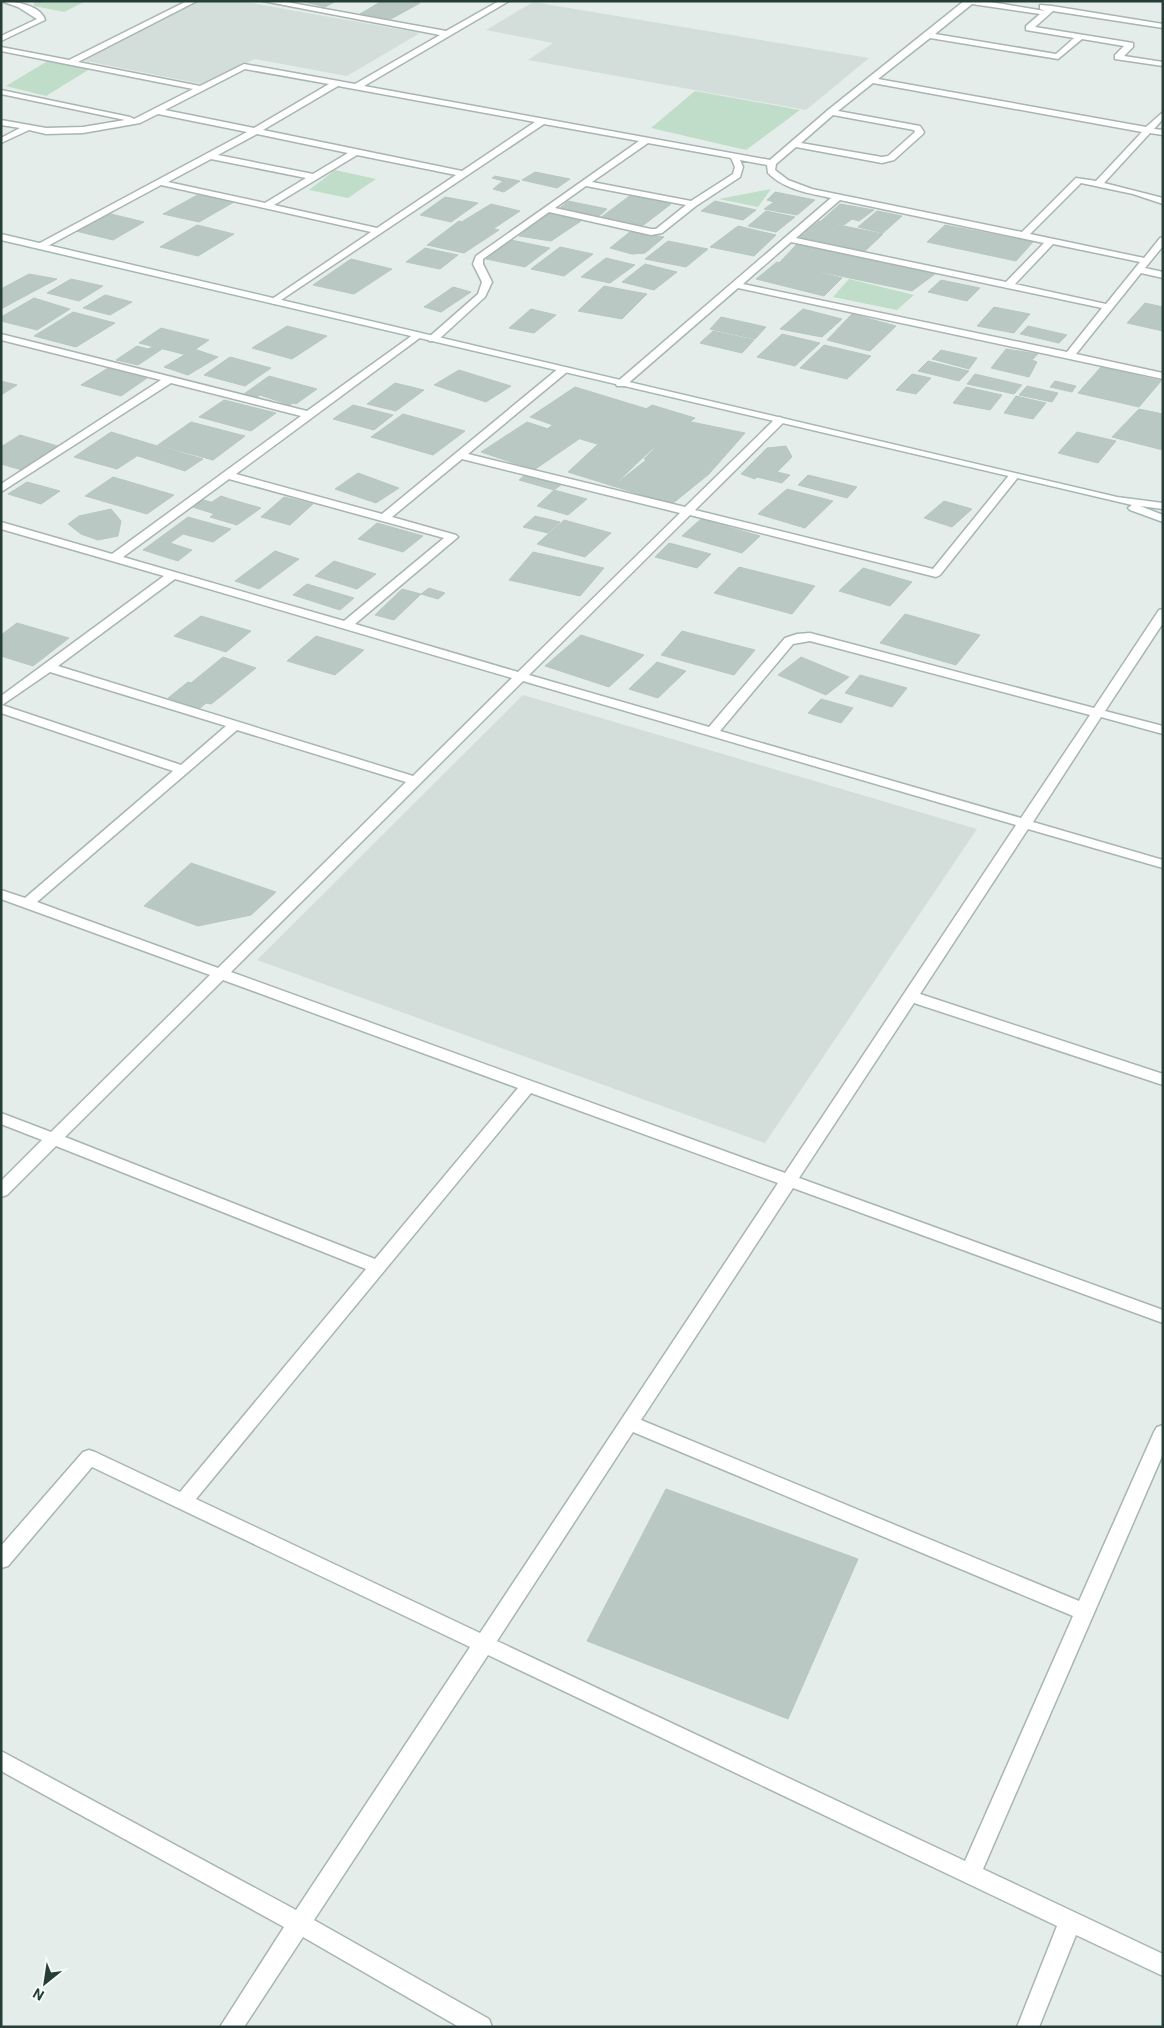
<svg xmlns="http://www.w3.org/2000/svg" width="1164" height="2028" font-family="Roboto,sans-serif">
	<rect width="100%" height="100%" fill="#e5edea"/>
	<g fill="#d3ddd9">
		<polygon points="196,1 240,1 420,33 347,76 255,59 202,84 81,60"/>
		<polygon points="533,2 869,58 806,110 528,60 553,43 486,30"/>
		<polygon points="523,695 977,829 765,1143 257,960"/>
	</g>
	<g fill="#bfddc8">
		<polygon points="34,1 86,1 64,12 34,6"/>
		<polygon points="51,59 93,67 46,96 6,86"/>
		<polygon points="695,91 800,110 746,150 651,128"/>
		<polygon points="335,170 376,179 348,198 309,190"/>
		<polygon points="771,189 758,207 719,199"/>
		<polygon points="849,279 914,295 897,310 833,297"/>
	</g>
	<g fill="#bac8c3" stroke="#b7c7c1">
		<polygon points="301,1 336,1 325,7"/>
		<polygon points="382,1 409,1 420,3 391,19 360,14"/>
		<polygon points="535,172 570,179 557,188 522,180"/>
		<polygon points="495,176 520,181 504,192 493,189 503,181 492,178"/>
		<polygon points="775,192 815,200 797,215 764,209 774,202 767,200"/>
		<polygon points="199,194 234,202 199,222 163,214"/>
		<polygon points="631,195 671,204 641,227 600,218"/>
		<polygon points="445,197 478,203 451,222 420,215"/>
		<polygon points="568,201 607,209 598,217 559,209"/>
		<polygon points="715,201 756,210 743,220 701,211"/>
		<polygon points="491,204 520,211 493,229 463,221"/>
		<polygon points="840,204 874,210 859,221 852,219 844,225 821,221"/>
		<polygon points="766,211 795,217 776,232 748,226"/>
		<polygon points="877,211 902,216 883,233 858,227"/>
		<polygon points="107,213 144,222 113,240 76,231"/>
		<polygon points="547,213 581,221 551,241 519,236"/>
		<polygon points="459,221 499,230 464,253 427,245"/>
		<polygon points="819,221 883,234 865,251 800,237"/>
		<polygon points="197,225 234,234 198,256 160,247"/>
		<polygon points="945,225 1033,242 1016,261 927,242"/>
		<polygon points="738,226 776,235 754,256 710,247"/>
		<polygon points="631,231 647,234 664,237 645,253 632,254 610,248"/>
		<polygon points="511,240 550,248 525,267 486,259"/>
		<polygon points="668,241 708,249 686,267 645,259"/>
		<polygon points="797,244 935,274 912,291 779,263"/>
		<polygon points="560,247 593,254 564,276 531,269"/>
		<polygon points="425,248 458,255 440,269 406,262"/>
		<polygon points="606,258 635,265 610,283 581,277"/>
		<polygon points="351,259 392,269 354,294 313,285"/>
		<polygon points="777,262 842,278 824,296 756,279"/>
		<polygon points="645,264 677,272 654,290 622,282"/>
		<polygon points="29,274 57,279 25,296 1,289"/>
		<polygon points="71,279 103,286 79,301 47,293"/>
		<polygon points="941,280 980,288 967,301 928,292"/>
		<polygon points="604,286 647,294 622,319 578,311"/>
		<polygon points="453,287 471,292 441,312 424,307"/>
		<polygon points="1,289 25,296 1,309"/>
		<polygon points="105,295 132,302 110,315 83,308"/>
		<polygon points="34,298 70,309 37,330 1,321 1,317"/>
		<polygon points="1145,303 1163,307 1163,331 1127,323"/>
		<polygon points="994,307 1030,314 1014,333 977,326"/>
		<polygon points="531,309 556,315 534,333 509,328"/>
		<polygon points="803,309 842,319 822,337 780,329"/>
		<polygon points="73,312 115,323 76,347 34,336"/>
		<polygon points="852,314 896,326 870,351 827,340"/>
		<polygon points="721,317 766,327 755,339 710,329"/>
		<polygon points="287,326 327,336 292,359 252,348"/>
		<polygon points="1028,326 1067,335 1059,343 1020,334"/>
		<polygon points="161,328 209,340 187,355 139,343"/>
		<polygon points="713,331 754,340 742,353 700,343"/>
		<polygon points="782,334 820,343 795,366 757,357"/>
		<polygon points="824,345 871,356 847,379 800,368"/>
		<polygon points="137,346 148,349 152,347 162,349 138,365 116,360"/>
		<polygon points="194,349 218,357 188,375 164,367"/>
		<polygon points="1006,349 1038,354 1032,360 1037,362 1029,377 991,368"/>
		<polygon points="941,350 977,358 969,369 932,359"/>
		<polygon points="230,357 271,368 245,386 204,375"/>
		<polygon points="928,361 969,371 959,381 918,371"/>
		<polygon points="1101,367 1161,381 1139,407 1078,393"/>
		<polygon points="108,368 147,378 121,396 81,385"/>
		<polygon points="459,370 511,386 486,402 434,385"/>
		<polygon points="912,374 931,378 916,394 896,390"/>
		<polygon points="975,374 1022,385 1014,394 967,384"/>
		<polygon points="269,376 317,389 296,404 293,403 290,405 260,395 257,397 244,394"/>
		<polygon points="1,381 17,385 1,395"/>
		<polygon points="1055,381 1076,386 1072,392 1050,387"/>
		<polygon points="395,383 424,390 396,411 367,404"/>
		<polygon points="1027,386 1058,393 1052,402 1019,395"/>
		<polygon points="575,387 598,394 553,425 530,417"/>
		<polygon points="966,387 1002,395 990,410 953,403"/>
		<polygon points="598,394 647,409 597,444 547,429"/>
		<polygon points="1016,396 1046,403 1033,419 1004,413"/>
		<polygon points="224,400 276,413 251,431 199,417"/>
		<polygon points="353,405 393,415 374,430 333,419"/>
		<polygon points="652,405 695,418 652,449 608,435"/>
		<polygon points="1139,409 1163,414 1163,450 1112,437"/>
		<polygon points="403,414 465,431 433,455 371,437"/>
		<polygon points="682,420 745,433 709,474 644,459"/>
		<polygon points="191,422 245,436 213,460 158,445"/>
		<polygon points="527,422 579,439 534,470 481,452"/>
		<polygon points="111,432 154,445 117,469 74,457"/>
		<polygon points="1077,432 1116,441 1098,463 1058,453"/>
		<polygon points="20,435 58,446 22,470 1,464 1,447"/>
		<polygon points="608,435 652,449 613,486 568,472"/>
		<polygon points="155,445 203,459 185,471 138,456"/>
		<polygon points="786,446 792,457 777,472 790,475 782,483 757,477 755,479 741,474 767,448"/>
		<polygon points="650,457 709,474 672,504 613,486"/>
		<polygon points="358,473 399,488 376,503 335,489"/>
		<polygon points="525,475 561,485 554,490 519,480"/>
		<polygon points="808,475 857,487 847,498 798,485"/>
		<polygon points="113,477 174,495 147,514 85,496"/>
		<polygon points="27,482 60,491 41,504 8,494"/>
		<polygon points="787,489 833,501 805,528 758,514"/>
		<polygon points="554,490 587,499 568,515 537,506"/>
		<polygon points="221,496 233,500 225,506 212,502"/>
		<polygon points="284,497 313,504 290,525 261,517"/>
		<polygon points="200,499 225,506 215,514 189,506"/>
		<polygon points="233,500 261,508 237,525 210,517"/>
		<polygon points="944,501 972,509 952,527 924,518"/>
		<polygon points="111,509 121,521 118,536 98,540 81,534 68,524 79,516"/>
		<polygon points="535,516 560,522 548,533 523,527"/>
		<polygon points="188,517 231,529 213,542 183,534 170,543 192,550 178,561 143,550"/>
		<polygon points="701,519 760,536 742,553 682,536"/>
		<polygon points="564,520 611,533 585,557 537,544"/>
		<polygon points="377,523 423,536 403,552 358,539"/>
		<polygon points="669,543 711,554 697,568 655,557"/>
		<polygon points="275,551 299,559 259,589 235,581"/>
		<polygon points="533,552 604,568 580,596 509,580"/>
		<polygon points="334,561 376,574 357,589 315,576"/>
		<polygon points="739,567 815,586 792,614 714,593"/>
		<polygon points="863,568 912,582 890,606 839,591"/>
		<polygon points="307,584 354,598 340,610 293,595"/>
		<polygon points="429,588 445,593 438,599 421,594"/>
		<polygon points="402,589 421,594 394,620 375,615"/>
		<polygon points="905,614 980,635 956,665 880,643"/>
		<polygon points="201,616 251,631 226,652 174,636"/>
		<polygon points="17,623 69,638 33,666 1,656 1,635"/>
		<polygon points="682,631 755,650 734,675 661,655"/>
		<polygon points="581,635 644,655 609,687 545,666"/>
		<polygon points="316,636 364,650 335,675 287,661"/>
		<polygon points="223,657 256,668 224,694 191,683"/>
		<polygon points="801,657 849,677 826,695 778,675"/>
		<polygon points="657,662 686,671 658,698 629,689"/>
		<polygon points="860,675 907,688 892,707 845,693"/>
		<polygon points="188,682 224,694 211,704 206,703 199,709 168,698"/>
		<polygon points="821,699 853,708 841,723 808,713"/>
		<polygon points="191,863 276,892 251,915 198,926 144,906"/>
		<polygon points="666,1489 858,1559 788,1719 587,1641"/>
	</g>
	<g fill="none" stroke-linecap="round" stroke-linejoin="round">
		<defs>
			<g id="street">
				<path d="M1,1C14,1 41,5 45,20L1,41V36L37,19L18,7Z"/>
				<path d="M187,1H197L78,62L200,86L244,64L355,84L440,35L263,1H281L446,31L499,1H509L364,86L770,160L828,110L964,1H984L1045,11L1040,9V5L1052,6L1163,24V28L1053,11L1035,27L1133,43V47L1124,56L1163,62V66L1115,59V55L1124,46L1082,39L1058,59L930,38L878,79L1146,127L1163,112V119L1154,129L1163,130V135L1150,133L1104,183L1163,198V204L1133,194L1081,183L1030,234L1144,258L1160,238L1163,237V246L1145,268L1163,272V278L1141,273L1076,354L1163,373V379L738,288L625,386H617L616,384L617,382L831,198C809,193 785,190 768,173L767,165L740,160L743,167L740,177L696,206L662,233L651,235L549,212L483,259V264L492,282L485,297L437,341H429V337L478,294L482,282L473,264L476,256L639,141L544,124L275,304L272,303V299L371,232L161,185L44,248H38V244L247,132L158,114L140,123L83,133L46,134L29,130L1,143V138L20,128L1,125V120L46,128L83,127L125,120L1,94V90L130,117L134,119L193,89L1,51V47L69,60ZM972,4L1040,14L1026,26V30L1074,38L1056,54L935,34ZM245,69L329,84L254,128L165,110ZM873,83L1142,132L1096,181L1076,178L1022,232L812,189L788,180L775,170L776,164L796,147L882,163L894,160L923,134L924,132L920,126L838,111ZM338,86L535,122L462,171L263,130ZM833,115L914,130L915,132L888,156L882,157L801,143ZM257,134L348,153L313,174L218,155ZM648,143L731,158L735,167L733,174L691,201L592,182ZM357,155L456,175L377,228L274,205ZM211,159L306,178L265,203L168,182ZM586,186L686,205L656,229H651L555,208ZM840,200L1044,243L1006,282L796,238ZM791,242L1102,308L1067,352L743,284ZM1053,244L1140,262L1106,304L1015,284Z"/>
				<path d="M417,332L422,335L421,337L236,474L382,514L559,368H567V372L468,454L685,507L776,418L780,417L785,420L784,422L695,510L933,569L1010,474H1018L1019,476L940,575L936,577L690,515L529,675L709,727L785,638L797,634L810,633L1094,708L1159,610L1163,609V623L1105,711L1163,726V734L1101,717L1033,822L1163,860V868L1028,829L920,994L1163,1074V1085L914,1003L799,1178L1163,1310V1323L793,1188L641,1420L1079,1601L1154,1432L1157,1427L1163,1425V1454L983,1869L1163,1954V1976L1076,1935L1039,2027H1017L1057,1926L488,1655L314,1920L489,2019L492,2027H459L303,1937L244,2027H220L284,1927L1,1771V1751L296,1910L470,1647L92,1467L8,1566L1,1568V1546L83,1452L89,1450L95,1452L180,1492L366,1269L56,1146L7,1195L1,1197V1181L42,1140L1,1124V1113L51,1132L210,975L1,899V890L25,898L173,771L1,713V696L164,576L1,529V522L112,554L301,416L171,383L1,492V484L161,380L1,340V334L307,411ZM462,459L680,513L518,672L355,624L458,537L456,535L392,517ZM229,479L444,538L344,621L123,557ZM175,579L512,678L413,776L58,666ZM810,641L1090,715L1021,818L720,731L793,644ZM50,672L226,726L181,765L2,705ZM523,681L1016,825L785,1173L231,972ZM237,730L406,782L218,968L37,902ZM223,980L518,1088L375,1259L65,1137ZM531,1093L778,1183L480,1633L196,1499ZM633,1432L1073,1616L965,1861L497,1641Z"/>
			</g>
			<polygon id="secondary" points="1,234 1117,497 1163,503 1163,509 1140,506 1163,515 1163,522 1130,510 1128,508 1132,505 1,240"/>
		</defs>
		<use href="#street" stroke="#a8b5b1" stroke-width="3"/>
		<use href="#secondary" stroke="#a3b8b2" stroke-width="3"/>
		<use href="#street" fill="#fff" fill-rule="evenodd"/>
		<use href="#secondary" fill="#fff" fill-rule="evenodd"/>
	</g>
	<rect width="1164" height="2028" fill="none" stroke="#253e38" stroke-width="5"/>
	<g transform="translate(45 1983) rotate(210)" stroke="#f5faf7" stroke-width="4" paint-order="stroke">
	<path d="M0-4L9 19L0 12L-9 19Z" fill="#253e38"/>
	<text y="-8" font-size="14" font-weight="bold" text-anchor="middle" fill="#253e38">N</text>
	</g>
</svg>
